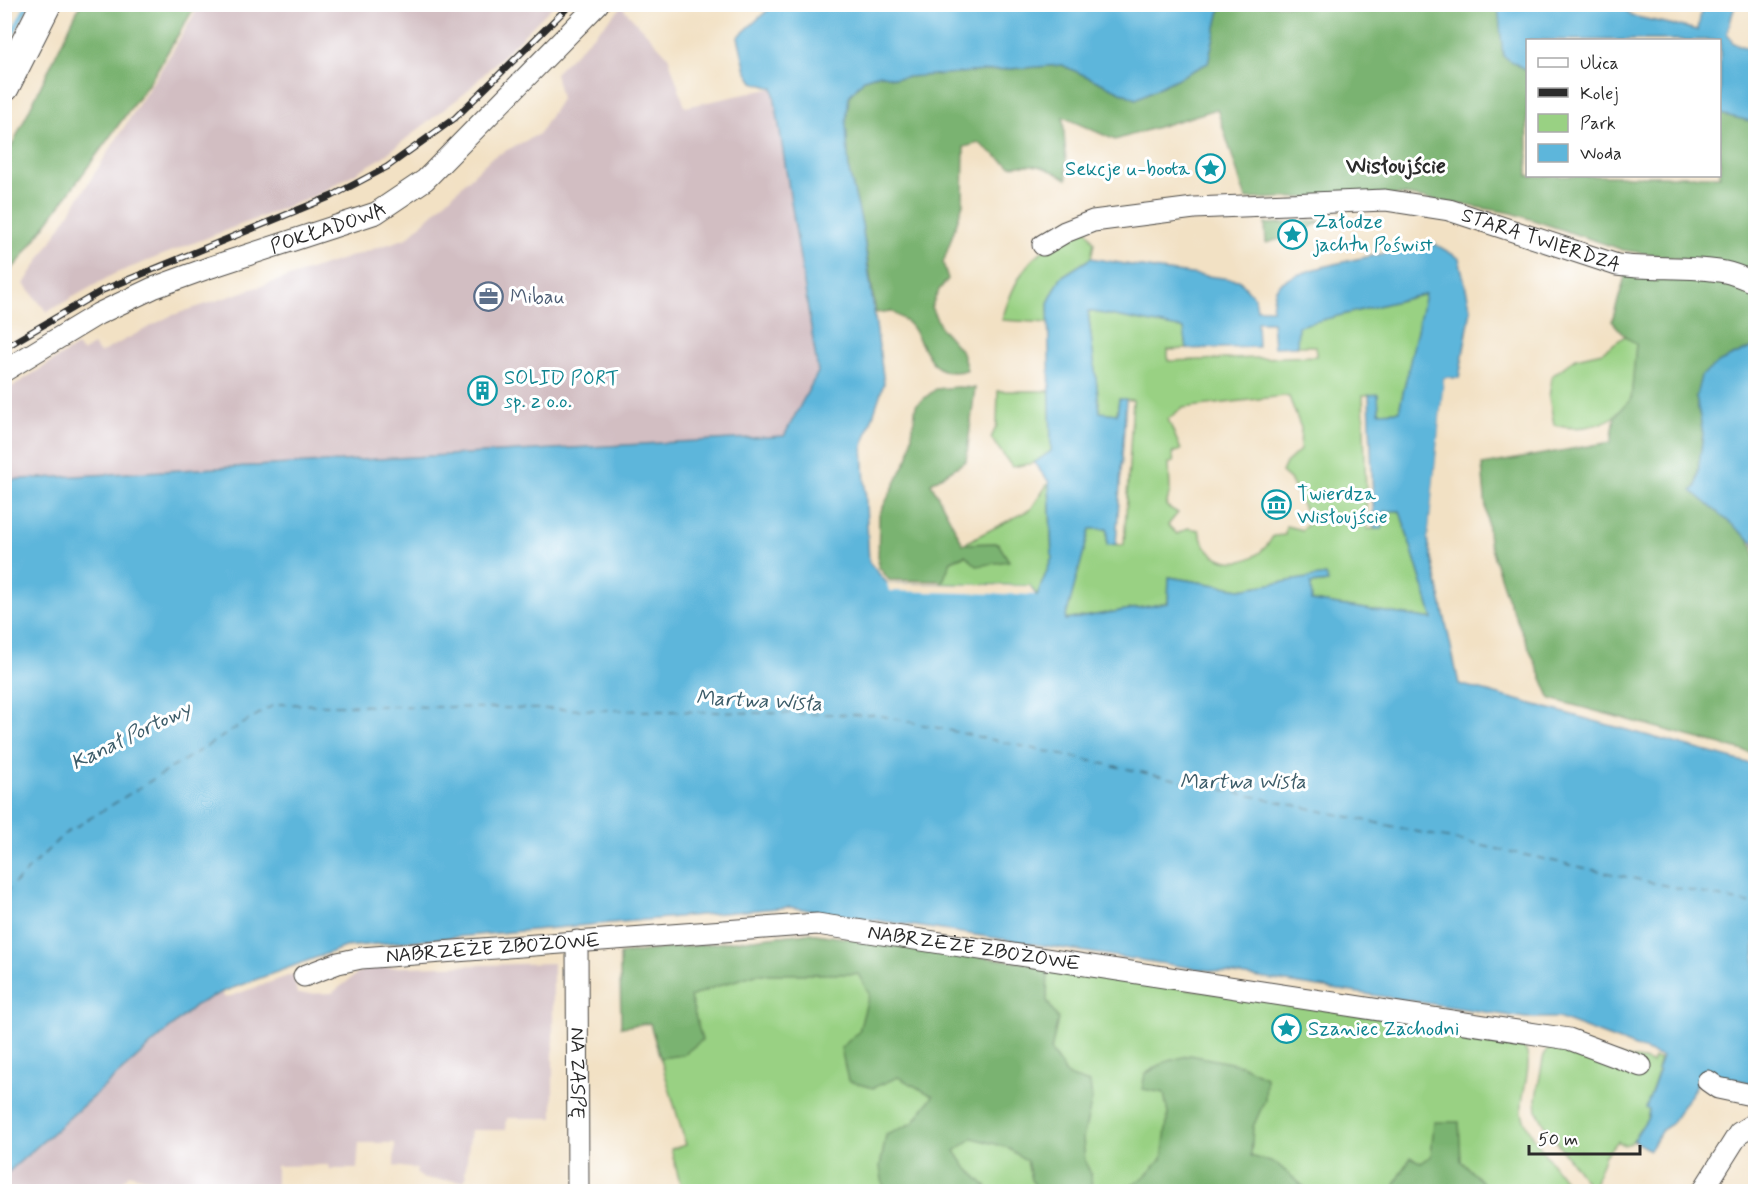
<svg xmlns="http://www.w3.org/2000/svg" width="1760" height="1196" font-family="Mynerve,sans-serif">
	<rect width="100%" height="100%" fill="#fff"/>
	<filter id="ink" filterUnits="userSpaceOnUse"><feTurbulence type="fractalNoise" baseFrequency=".0167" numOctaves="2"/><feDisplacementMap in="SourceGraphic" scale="12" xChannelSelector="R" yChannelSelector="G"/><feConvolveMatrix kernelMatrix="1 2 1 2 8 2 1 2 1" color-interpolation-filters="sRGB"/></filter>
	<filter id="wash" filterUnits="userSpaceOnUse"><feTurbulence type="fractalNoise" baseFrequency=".008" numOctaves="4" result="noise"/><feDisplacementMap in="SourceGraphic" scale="24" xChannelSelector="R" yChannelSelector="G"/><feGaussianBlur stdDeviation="1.35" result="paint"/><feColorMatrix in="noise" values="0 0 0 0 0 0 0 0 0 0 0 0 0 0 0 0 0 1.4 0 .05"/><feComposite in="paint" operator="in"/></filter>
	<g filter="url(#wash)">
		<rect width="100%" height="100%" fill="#f2e1c4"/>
		<g fill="#d2bec2">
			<polygon points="200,4 554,4 554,5 464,94 380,159 317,195 114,274 47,312 24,284 172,52"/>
			<polygon points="622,7 668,56 685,107 773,88 818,372 784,436 5,480 5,391 77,346 82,352 93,345 100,353 170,316 407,238 491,158 539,134 561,99 555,73"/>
			<polygon points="553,963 553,1118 507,1118 506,1130 471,1130 465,1174 467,1175 464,1181 424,1179 416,1173 417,1169 394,1166 395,1143 359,1143 357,1169 330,1169 329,1165 276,1166 276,1191 193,1191 129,1174 115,1191 5,1191 4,1175 196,1005 222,993 225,998 294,974 297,994 332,993 365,968"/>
		</g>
		<g fill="#99d183" stroke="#627e57" stroke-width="1.5" fill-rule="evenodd">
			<path d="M1086,227L1094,243L1091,258L1061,277L1048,303L1049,323L1002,320C1018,266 1034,250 1086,227Z"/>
			<path d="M1426,294L1399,411L1379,412L1378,395H1363L1367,529H1382L1385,511H1400L1433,619L1311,601V584L1327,582L1326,575L1240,589L1169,577L1168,603L1065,620L1090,528L1107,529V544L1124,545L1133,400L1119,399L1117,414L1100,413L1088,310L1185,329L1187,349L1168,350V361L1316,356V346H1297V326ZM1284,396L1289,397L1301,428L1300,450L1286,463L1282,472L1290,479L1310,522L1302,530L1286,526L1285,535L1273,536C1255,571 1208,571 1199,530L1188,528L1177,534L1168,525L1178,513L1166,506L1170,491L1169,463L1174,462L1172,453L1181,450L1168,419L1182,408Z"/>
			<path d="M1625,336L1636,344C1635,356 1635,392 1630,400C1615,426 1579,432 1554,425L1549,397L1552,376L1576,358L1602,352Z"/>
			<polygon points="998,391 1050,391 1051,451 1034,463 1012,467 991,438 997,425"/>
			<polygon points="1049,482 1052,559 1036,597 1029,586 941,584 951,561 998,543 963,544 1031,509"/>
			<path d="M808,933L1440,1026C1452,1029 1477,1039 1488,1039C1498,1039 1506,1034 1515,1039C1541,1052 1520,1089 1522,1111C1523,1129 1561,1175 1573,1191H682L671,1149L686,1145L650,1023L621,1027L620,954Z"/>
			<polygon points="1553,1046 1643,1060 1652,1063 1654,1058 1660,1059 1657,1070 1658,1073 1646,1108 1649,1110 1647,1119 1631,1143 1624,1145 1617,1141 1605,1155 1592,1190 1547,1129 1537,1111 1536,1098 1543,1059 1545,1052"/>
		</g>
		<g fill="#7ab371" stroke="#526f4e" stroke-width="1.5">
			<polygon points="80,5 196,5 149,83 20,260 5,277 5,160"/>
			<path d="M1221,5H1498L1504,56L1527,71L1528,176H1720V114L1755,122V276L1725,266L1623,250L1512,213L1404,195L1246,199L1217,109L1115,140L1063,117L1067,179C1045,166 1036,163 1010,166L979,143L964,147L963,204L943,263L948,279L939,290L931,307L941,328L962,352L967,370C928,381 927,346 910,325C905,320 897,315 891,311L876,313L862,224L849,171L846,124L849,96L864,79L880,74L895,78L1062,65L1136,99L1208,63Z"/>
			<polygon points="1321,221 1301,233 1266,243 1265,224"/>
			<polygon points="1626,273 1709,277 1755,291 1755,346 1720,362 1696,396 1703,434 1696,487 1750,540 1755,555 1755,754 1551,699 1506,595 1489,542 1482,465 1611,442 1615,416 1631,399 1636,344 1625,336 1612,321"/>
			<polygon points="957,387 975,388 966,461 931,483 963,544 998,543 1009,561 977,566 965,555 951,561 943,581 889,580 878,566 879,515 909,456 916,405 936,389"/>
			<polygon points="808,933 1048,966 1047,1001 1058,1019 1051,1051 1068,1076 1090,1083 1092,1100 1083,1138 1085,1161 1091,1174 1092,1191 1040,1191 1031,1180 1027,1161 1006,1147 973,1138 955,1151 965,1166 986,1186 988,1191 884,1191 880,1167 886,1135 913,1123 933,1096 898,1077 873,1088 848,1081 841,1048 859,1031 869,994 858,974 756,974 715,987 690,997 702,1040 683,1055 660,1058 650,1023 621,1027 620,954"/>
			<polygon points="1190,1055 1241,1065 1266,1077 1265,1100 1253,1127 1251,1156 1277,1164 1309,1191 1121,1191 1143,1178 1162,1159 1168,1114 1164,1093 1142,1089 1145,1074 1165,1062"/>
			<polygon points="1434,1122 1459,1122 1461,1161 1491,1191 1397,1191 1395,1184 1411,1157 1421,1163 1431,1156"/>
		</g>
		<g fill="#5db6db" stroke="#447083" stroke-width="1.5" fill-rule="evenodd">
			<path d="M777,5H1221L1208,63L1136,99L1062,65L895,78L879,74L864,79L849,96L846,124L849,171L862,224L884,383L863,446L869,562L887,583L1030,586L1037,596L1052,558L1049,482L1034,463L1051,451L1048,303L1061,277L1091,258L1160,270L1239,280L1255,298L1257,309H1272C1273,302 1273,292 1278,286C1294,267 1405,250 1435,244L1459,258L1471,310L1459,378H1444L1428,540L1459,684L1755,765V1084L1708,1073L1698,1083L1670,1125L1662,1130L1649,1150L1633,1140L1648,1117L1649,1110L1646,1108L1659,1071L1657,1070L1662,1057L1558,1018H1525L789,907L345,947L222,992L196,1005L5,1175V480L784,436L818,372L773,88L753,82L746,71L738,37L769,9ZM1425,294L1399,411L1379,412L1378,394L1369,395L1374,529H1382L1385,511H1400L1433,619L1312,601L1311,584L1328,582L1326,575L1240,589L1169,577L1168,603L1065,620L1090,529H1107V545L1116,544L1126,399H1119L1117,414L1100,412L1088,311L1184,329L1187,349L1258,347L1257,322H1272L1274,347L1297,346L1298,326Z"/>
			<polygon points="1498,5 1619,5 1632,16 1698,30 1702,5 1735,5 1727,33 1733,43 1755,51 1755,122 1720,114 1720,40 1528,40 1527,71 1503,56"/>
			<polygon points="1755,346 1755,547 1754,543 1692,491 1696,487 1703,434 1696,396 1701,376 1720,362"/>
		</g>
		<g fill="#f2e1c4">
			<polygon points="1444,378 1452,378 1452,381 1447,381 1431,540 1428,540"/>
			<polygon points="887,583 1030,586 1035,595 889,591"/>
		</g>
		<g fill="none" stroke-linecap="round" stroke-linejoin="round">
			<polyline stroke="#5db6db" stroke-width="4.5" points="4,49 28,4"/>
			<polyline stroke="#3c5c69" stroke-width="1.5" stroke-dasharray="8 6" stroke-linecap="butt" points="4,894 63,835 275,704 878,715 1756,905"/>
		</g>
	</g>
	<g filter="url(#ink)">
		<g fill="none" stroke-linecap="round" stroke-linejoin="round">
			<defs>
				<g id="minor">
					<path id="s1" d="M1043,245L1065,232L1093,221L1194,208L1385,200L1449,210L1617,265C1653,270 1689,265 1725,272C1735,274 1746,279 1756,283"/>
					<path id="s2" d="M4,371L98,314L153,288L208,268L376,213L425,180L598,4"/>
					<path id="s3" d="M577,941L578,1192"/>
					<path id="s4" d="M304,976L338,963L361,958L817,924L1569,1039L1641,1066"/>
					<polyline points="1708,1081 1718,1088 1756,1096"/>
					<polyline points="1702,1192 1739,1133 1752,1125 1756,1125"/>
				</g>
				<polyline id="highway" points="4,87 46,4"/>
			</defs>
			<use href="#minor" stroke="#494642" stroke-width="23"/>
			<use href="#highway" stroke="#494642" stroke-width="32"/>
			<use href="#minor" stroke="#fff" stroke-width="21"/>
			<use href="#highway" stroke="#fff" stroke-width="30"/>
			<defs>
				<polyline id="rail" points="4,348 103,290 332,196 387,167 455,118 571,4"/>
			</defs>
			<use href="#rail" stroke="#2b2b2b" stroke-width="7"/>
			<use href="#rail" stroke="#fff" stroke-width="4.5" stroke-dasharray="14" stroke-linecap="butt"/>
		</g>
	</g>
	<defs>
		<symbol id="sight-ring" viewBox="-11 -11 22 22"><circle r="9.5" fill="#fff" stroke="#0f9aa8" stroke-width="1.5"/><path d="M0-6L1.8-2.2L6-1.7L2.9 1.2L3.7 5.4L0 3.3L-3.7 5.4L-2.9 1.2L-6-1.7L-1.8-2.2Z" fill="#0f9aa8"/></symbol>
		<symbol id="office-ring" viewBox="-11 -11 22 22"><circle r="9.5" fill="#fff" stroke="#5c6f8a" stroke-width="1.5"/><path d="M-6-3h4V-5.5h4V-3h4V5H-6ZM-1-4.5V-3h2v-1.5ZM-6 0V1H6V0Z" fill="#5c6f8a"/></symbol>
		<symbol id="building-ring" viewBox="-11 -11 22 22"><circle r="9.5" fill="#fff" stroke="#0f9aa8" stroke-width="1.5"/><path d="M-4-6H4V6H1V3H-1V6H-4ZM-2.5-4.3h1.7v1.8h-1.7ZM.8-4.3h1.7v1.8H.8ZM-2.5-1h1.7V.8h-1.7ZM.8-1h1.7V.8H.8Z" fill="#0f9aa8"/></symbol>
		<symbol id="museum-ring" viewBox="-11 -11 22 22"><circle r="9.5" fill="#fff" stroke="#0f9aa8" stroke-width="1.5"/><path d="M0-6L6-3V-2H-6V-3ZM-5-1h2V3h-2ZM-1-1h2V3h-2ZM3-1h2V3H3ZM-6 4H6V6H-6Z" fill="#0f9aa8"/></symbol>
	</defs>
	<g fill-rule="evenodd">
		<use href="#sight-ring" x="1194" y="152" width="33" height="33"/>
		<use href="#sight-ring" x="1276" y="218" width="33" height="33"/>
		<use href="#office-ring" x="472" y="280" width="33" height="33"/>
		<use href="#building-ring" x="466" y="374" width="33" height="33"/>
		<use href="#museum-ring" x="1260" y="488" width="33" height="33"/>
		<use href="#sight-ring" x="1270" y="1012" width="33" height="33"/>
	</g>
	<g text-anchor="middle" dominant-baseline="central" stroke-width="6" stroke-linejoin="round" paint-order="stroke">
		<g font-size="20" fill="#0d838f" stroke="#fff" text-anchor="start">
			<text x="1190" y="169" text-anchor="end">Sekcje u-boota</text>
			<text x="1313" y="222">Załodze<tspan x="1313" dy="23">jachtu Poświst</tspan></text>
			<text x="504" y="378">SOLID PORT<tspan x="504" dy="23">sp. z o.o.</tspan></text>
			<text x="1297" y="494">Twierdza<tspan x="1297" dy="23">Wisłoujście</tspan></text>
			<text x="1308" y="1029">Szaniec Zachodni</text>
		</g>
		<g font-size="20" fill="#2b2b2b" stroke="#fff">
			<text stroke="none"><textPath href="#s2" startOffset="356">POKŁADOWA</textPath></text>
			<text stroke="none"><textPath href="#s1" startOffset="510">STARA TWIERDZA</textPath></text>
			<text stroke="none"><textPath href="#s4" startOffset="192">NABRZEŻE ZBOŻOWE</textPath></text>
			<text stroke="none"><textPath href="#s4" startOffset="676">NABRZEŻE ZBOŻOWE</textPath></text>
			<text stroke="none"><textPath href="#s3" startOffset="132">NA ZASPĘ</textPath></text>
		</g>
		<g font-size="20" fill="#4e5e75" stroke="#fff" text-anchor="start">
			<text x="510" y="297">Mibau</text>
		</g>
		<g font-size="21" font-style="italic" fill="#3c5c69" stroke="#fff">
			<text transform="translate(759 701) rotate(3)">Martwa Wisła</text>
			<text transform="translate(131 736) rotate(-26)">Kanał Portowy</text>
			<text x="1243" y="782">Martwa Wisła</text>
		</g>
		<g font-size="22" font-weight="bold" fill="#2b2b2b" stroke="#fff">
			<text x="1396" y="167">Wisłoujście</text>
		</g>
	</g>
	<rect width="1760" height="1196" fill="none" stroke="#fff" stroke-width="24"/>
	<rect x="1526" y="39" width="195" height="138" fill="#ffffff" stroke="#aaaaaa" stroke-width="1.5"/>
	<rect x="1538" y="58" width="30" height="9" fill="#ffffff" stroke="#aaaaaa" stroke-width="1.5"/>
	<text x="1580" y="69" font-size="18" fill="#2b2b2b">Ulica</text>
	<rect x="1538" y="88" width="30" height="9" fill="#2b2b2b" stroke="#aaaaaa" stroke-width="1.5"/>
	<text x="1580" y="99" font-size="18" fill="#2b2b2b">Kolej</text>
	<rect x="1538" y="114" width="30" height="18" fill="#99d183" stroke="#aaaaaa" stroke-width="1.5"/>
	<text x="1580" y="129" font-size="18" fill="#2b2b2b">Park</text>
	<rect x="1538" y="144" width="30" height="18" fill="#5db6db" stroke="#aaaaaa" stroke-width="1.5"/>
	<text x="1580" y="159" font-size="18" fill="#2b2b2b">Woda</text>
	<path d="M1529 1145v9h111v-9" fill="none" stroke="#2b2b2b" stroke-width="3"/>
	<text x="1538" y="1145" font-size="18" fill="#2b2b2b" stroke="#ffffff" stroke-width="4.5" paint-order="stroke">50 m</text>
</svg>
